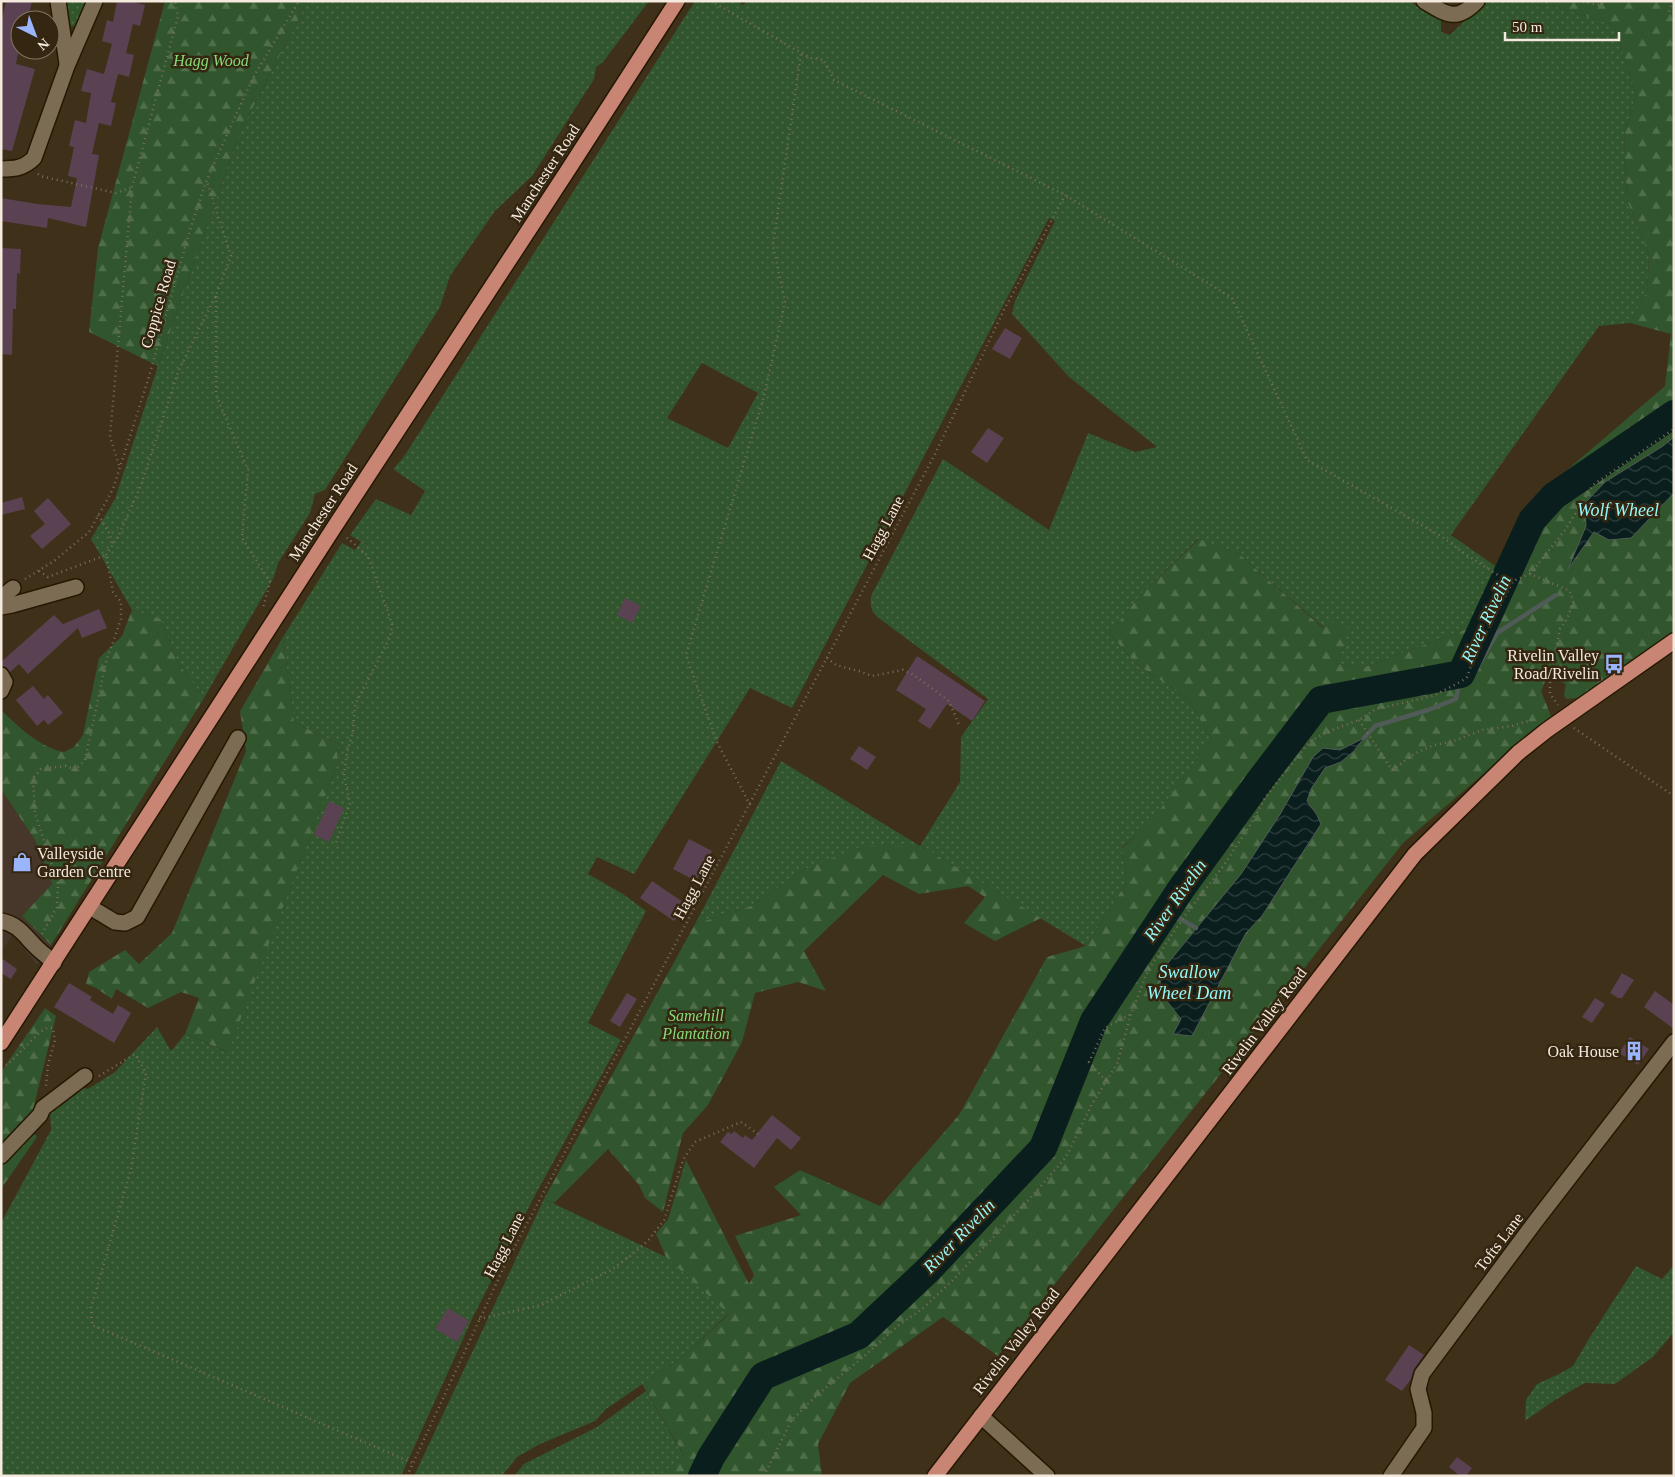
<svg xmlns="http://www.w3.org/2000/svg" width="1675" height="1477" font-family="Georgia,serif">
	<defs>
		<pattern id="grass-dots" width="8" height="8" patternUnits="userSpaceOnUse" patternTransform="scale(1.25)"><rect width="8" height="8" fill="#31552c"/><path d="M2 2h.1M6 6h.1" fill="none" stroke="#4f6e4a" stroke-width="1.8" stroke-linecap="round"/></pattern>
		<pattern id="forest-firs" width="22" height="20" patternUnits="userSpaceOnUse" patternTransform="scale(1.25)"><rect width="22" height="20" fill="#31552c"/><path d="M5 1l3.5 6h-7zM16 11l3.5 6h-7z" fill="#4f6e4a"/></pattern>
		<pattern id="water-waves" width="16" height="10" patternUnits="userSpaceOnUse" patternTransform="scale(1.25)"><rect width="16" height="10" fill="#0a1e1e"/><path d="M0 5q4-4 8 0t8 0" fill="none" stroke="#2e3f3e"/></pattern>
	</defs>
	<rect width="100%" height="100%" fill="#3f301a"/>
	<polygon fill="#46372a" points="1,789 35,840 52,884 22,916 51,945 37,965 13,935 1,951"/>
	<g fill="url(#grass-dots)" fill-rule="evenodd">
		<polygon points="67,1 88,1 75,26 69,26"/>
		<polygon points="308,1 649,1 603,62 596,67 594,79 532,176 495,211 450,276 440,307 325,490 315,494 310,513 278,563 274,577 204,698 178,663 161,619 132,610 91,539 115,499 158,366 239,134"/>
		<path d="M695,1H737L743,5L747,1H1409L1441,20V32L1450,35L1485,1H1538L1614,25L1636,95L1624,135L1627,200L1649,255L1647,292L1630,323L1599,326L1451,535L1501,570L1467,629L1362,668L1335,663L1345,646L1239,554L1198,539L1143,592L1110,633L1134,662L1189,700L1211,739L1151,823L1122,847L1127,882L1086,946L921,846L805,869L751,906L695,924L781,761L920,846L960,782L961,737L988,699L880,619C871,612 870,607 871,596L943,459L1049,530L1088,433L1135,452L1157,447L1069,377L1012,314L1015,301L1055,221L1049,218L792,708L750,688L634,874L597,857L588,874L623,894L646,911L588,1023L621,1040L535,1195L473,1317L401,1476H1V1223L51,1130L50,1112L80,1087L88,1089L115,1072L157,1027L171,1051L185,1034L227,1052L337,765L338,744L294,722L283,637L342,543L355,550L361,542L350,535L376,499L411,515L425,491L393,469L403,458ZM702,363L758,393L728,448L667,418Z"/>
		<polygon points="544,1199 666,1257 729,1313 685,1355 606,1409 595,1421 540,1444 517,1457 502,1476 414,1476"/>
		<polygon points="1674,1265 1674,1332 1653,1357 1615,1384 1585,1383 1555,1400 1525,1421 1526,1400 1537,1384 1559,1374 1573,1366 1590,1337 1636,1266 1662,1279"/>
		<polygon points="646,1391 684,1456 659,1476 514,1476 524,1464 597,1427"/>
	</g>
	<g fill="url(#forest-firs)">
		<polygon points="165,1 308,1 239,134 158,366 89,332 98,248"/>
		<polygon points="1538,1 1674,1 1674,630 1578,698 1566,699 1564,695 1566,684 1547,677 1541,691 1551,716 1403,843 998,1356 943,1317 850,1383 818,1444 822,1476 659,1476 684,1455 642,1384 685,1355 729,1314 666,1257 656,1234 668,1219 686,1160 749,1284 754,1275 735,1236 801,1215 774,1187 800,1170 880,1206 959,1115 1047,957 1086,946 1127,882 1122,848 1151,822 1211,739 1189,700 1134,662 1110,633 1143,592 1199,539 1239,554 1323,628 1330,621 1348,627 1345,646 1335,663 1362,668 1467,629 1501,570 1538,495 1665,386 1671,334 1630,323 1647,292 1649,255 1627,200 1624,135 1636,95 1614,25"/>
		<path d="M132,610L161,619L178,663L204,698L51,945L22,916L52,884L35,840L1,789V710C19,727 39,747 64,752L74,747L83,735L99,658L122,636Z"/>
		<polygon points="283,637 294,722 338,744 337,765 228,1052 185,1034 199,998 181,992 148,1008 116,989 112,999 96,988 86,984 89,972 125,950 139,964 172,933 246,751 240,711"/>
		<polygon points="862,846 921,846 1041,918 995,941 964,923 985,897 968,886 919,894 883,875 804,951 826,991 798,982 755,993 742,1042 708,1105 683,1133 663,1212 645,1198 639,1185 608,1149 554,1203 544,1199 695,924 751,906 805,869"/>
		<polygon points="45,1008 56,1016 33,1110 31,1129 37,1137 1,1189 1,1072"/>
	</g>
	<g fill="url(#water-waves)" stroke="#505b57">
		<polygon points="1674,437 1674,493 1631,538 1609,540 1594,532 1568,569 1586,526 1585,503 1605,482 1663,446"/>
		<polygon points="1364,738 1354,751 1341,762 1325,768 1311,789 1307,801 1317,815 1321,824 1262,916 1246,933 1192,1036 1173,1034 1181,1019 1162,995 1159,974 1241,874 1279,816 1313,757 1323,748 1340,750"/>
	</g>
	<g fill="none" stroke-linecap="round" stroke-linejoin="round">
		<g stroke="#505b57" stroke-width="4.5">
			<polyline points="1364,738 1375,726 1428,710 1456,699 1461,674 1472,677 1497,633 1556,595"/>
			<polyline points="1167,911 1196,928"/>
		</g>
		<polyline stroke="#0a1e1e" stroke-width="28" points="702,1476 711,1457 763,1376 859,1335 929,1269 1043,1148 1094,1021 1181,889 1258,783 1321,700 1461,674 1532,520 1554,496 1674,414"/>
	</g>
	<g fill="#5a4252">
		<polygon points="6,1 32,1 28,20 20,20 20,42 16,64 35,69 12,151 1,149 1,23"/>
		<polygon points="117,1 130,1 145,5 140,26 133,24 126,53 134,55 129,77 118,74 111,102 116,103 111,126 99,123 92,154 99,155 86,227 48,218 47,228 1,221 1,198 37,204 71,207 77,178 68,176 74,147 69,146 75,120 86,123 91,93 81,91 87,69 104,74 112,44 102,41 107,20 113,22"/>
		<polygon points="1,248 21,249 20,274 17,273 16,309 13,309 12,355 1,354"/>
		<polygon points="1005,328 1022,338 1010,359 992,349"/>
		<polygon points="988,428 1004,438 987,463 971,452"/>
		<polygon points="22,497 25,509 1,515 1,503"/>
		<polygon points="48,498 71,524 42,549 30,536 45,524 34,511"/>
		<polygon points="625,598 641,606 632,623 617,615"/>
		<polygon points="99,609 107,628 82,638 78,628 28,674 19,664 10,672 6,667 1,666 1,662 54,615 63,624"/>
		<polygon points="917,656 985,701 972,721 947,704 930,729 918,721 926,709 896,690"/>
		<polygon points="33,686 44,699 48,695 63,713 48,725 44,720 37,726 16,700"/>
		<polygon points="859,746 876,757 867,770 850,759"/>
		<polygon points="329,801 344,808 329,842 314,835"/>
		<polygon points="689,839 712,851 696,881 673,869"/>
		<polygon points="652,881 686,904 674,921 640,898"/>
		<polygon points="1,958 17,969 11,979 1,973"/>
		<polygon points="1622,973 1634,980 1622,998 1618,998 1610,993"/>
		<polygon points="69,983 92,997 90,1000 113,1014 118,1005 131,1013 114,1043 54,1007"/>
		<polygon points="1655,991 1674,1005 1674,1029 1644,1007"/>
		<polygon points="627,993 637,999 620,1027 610,1021"/>
		<polygon points="1595,998 1605,1004 1592,1023 1582,1017"/>
		<polygon points="1630,1037 1649,1049 1638,1065 1619,1053"/>
		<polygon points="772,1115 801,1138 791,1150 777,1138 754,1168 720,1142 728,1132 732,1134 734,1131 743,1138 745,1135 752,1140"/>
		<polygon points="448,1308 469,1321 457,1342 435,1329"/>
		<polygon points="1409,1345 1424,1355 1414,1369 1411,1379 1402,1391 1385,1380"/>
		<polygon points="1457,1457 1472,1468 1466,1476 1460,1476 1449,1467"/>
	</g>
	<g fill="none" stroke-linecap="round" stroke-linejoin="round">
		<defs>
			<g id="minor">
				<polyline points="58,1 67,64"/>
				<path d="M1424,1C1446,14 1456,23 1477,1"/>
				<path d="M1,169C15,169 24,168 34,158L67,66L95,1"/>
				<polyline points="1,598 13,588"/>
				<polyline points="1,607 12,605 76,587"/>
				<polyline points="1,675 5,682 1,691"/>
				<polyline points="90,907 115,922 125,923 137,917 238,738"/>
				<path d="M1,921C18,924 24,935 36,947C41,952 48,957 54,963"/>
				<polyline points="1,1156 40,1115 43,1108 85,1076"/>
				<polyline points="981,1416 1047,1476"/>
				<polyline points="1391,1476 1424,1428 1424,1413 1418,1389 1422,1374 1535,1222 1674,1042"/>
			</g>
			<g id="major">
				<polyline points="1,1043 333,529 568,170 677,1"/>
				<polyline points="935,1476 1415,854 1518,753 1547,730 1674,641"/>
			</g>
		</defs>
		<use href="#minor" stroke="#251803" stroke-width="18"/>
		<use href="#major" stroke="#251803" stroke-width="18"/>
		<g stroke="#7b6e5b" stroke-width="2.5" stroke-dasharray="1 4" stroke-linecap="butt">
			<polyline points="711,1 810,58 824,60 834,80 1065,195 1232,298 1307,460 1441,536 1465,554 1498,575 1513,581"/>
			<polyline points="1578,1 1600,5 1605,1"/>
			<polyline points="1672,1 1669,12 1674,12"/>
			<polyline points="38,174 40,176 116,193 132,187"/>
			<polyline points="216,296 216,395 248,470 242,538 270,582 263,608"/>
			<polyline points="119,465 110,437 132,187 178,16 175,1"/>
			<polyline points="98,515 110,534 112,545"/>
			<polyline points="106,555 118,537 141,485 178,372 216,295 231,256 207,182"/>
			<polyline points="39,571 48,577 106,555 113,592 121,602 121,619 106,662 85,760 75,770 66,766 41,769 33,778 35,813 58,884 57,907 42,934"/>
			<polyline points="1530,574 1565,530 1593,485 1674,429"/>
			<polyline points="25,579 54,561 89,532 113,489 148,380 190,230 206,182 229,130 254,76 299,1"/>
			<polyline points="827,658 836,665 859,671 872,676 903,670 914,675 949,701 959,725"/>
			<polyline points="1359,720 1392,770 1416,753 1434,745 1451,742 1482,730 1512,726 1535,719"/>
			<polyline points="1574,728 1674,796"/>
			<polyline points="750,805 717,742 686,655 764,396 785,302 773,245 801,53"/>
			<polyline points="336,842 350,803 344,776 347,752 353,732 355,705 390,637 392,624 368,556 345,536"/>
			<polyline points="1,1063 7,1065 40,1032 47,1028 53,1028 55,1040 48,1065 46,1086"/>
			<polyline points="99,1076 135,1054 146,1073 131,1169 91,1308 92,1325 413,1463"/>
			<polyline points="1106,1081 1089,1062 1105,1028 1131,1014"/>
			<polyline points="479,1319 541,1305 611,1270 630,1256 648,1241 664,1220 683,1160 695,1142 741,1122 758,1134"/>
			<polyline points="407,1476 503,1269 936,452 1004,310 1065,195"/>
			<polyline points="764,1476 791,1421 817,1395 862,1358 899,1325 922,1309 951,1282 1034,1194 1066,1157 1092,1104 1117,1064 1131,1014 1148,970 1184,917 1224,865 1249,827 1265,798 1310,741 1332,730 1359,720 1376,709 1433,696 1462,681 1467,677 1474,657 1513,581 1530,574 1570,591 1573,602 1567,619 1560,629 1550,676 1550,694 1558,705"/>
		</g>
		<use href="#minor" stroke="#7c6c54" stroke-width="15"/>
		<use href="#major" stroke="#c88574" stroke-width="15"/>
	</g>
	<defs>
		<symbol id="bus-bare" viewBox="-9 -9 18 18"><path d="M-5-6H5V4H4V6H2V4H-2V6H-4V4H-5ZM-3.5-4V0h7V-4ZM-3.5 1.2v1.5H-2V1.2ZM2 1.2v1.5H3.5V1.2Z" fill="#9ab5fd" stroke="#342610" stroke-width="2.5" paint-order="stroke"/></symbol>
		<symbol id="shop-bare" viewBox="-9 -9 18 18"><path d="M-5-2.5h2.3a2.7 3.5 0 0 1 5.4 0H5L5.5 6h-11ZM-1.5-2.5h3a1.5 2.3 0 0 0-3 0Z" fill="#9ab5fd" stroke="#342610" stroke-width="2.5" paint-order="stroke"/></symbol>
		<symbol id="building-bare" viewBox="-9 -9 18 18"><path d="M-4-6H4V6H1V3H-1V6H-4ZM-2.5-4.3h1.7v1.8h-1.7ZM.8-4.3h1.7v1.8H.8ZM-2.5-1h1.7V.8h-1.7ZM.8-1h1.7V.8H.8Z" fill="#9ab5fd" stroke="#342610" stroke-width="2.5" paint-order="stroke"/></symbol>
	</defs>
	<g fill-rule="evenodd">
		<use href="#bus-bare" x="1600" y="650" width="28" height="28"/>
		<use href="#shop-bare" x="8" y="848" width="28" height="28"/>
		<use href="#building-bare" x="1620" y="1037" width="28" height="28"/>
	</g>
	<g text-anchor="middle" dominant-baseline="central" stroke-width="5" stroke-linejoin="round" paint-order="stroke">
		<g font-size="16" font-style="italic" fill="#85db79" stroke="#342610">
			<text x="211" y="60">Hagg Wood</text>
			<text x="696" y="1015">Samehill<tspan x="696" dy="18">Plantation</tspan></text>
		</g>
		<g font-size="16" fill="#f4eadd" stroke="#342610">
			<text transform="translate(545 173) rotate(-57)">Manchester Road</text>
			<text transform="translate(158 304) rotate(-74)">Coppice Road</text>
			<text transform="translate(323 512) rotate(-57)">Manchester Road</text>
			<text transform="translate(883 528) rotate(-62)">Hagg Lane</text>
			<text transform="translate(694 887) rotate(-62)">Hagg Lane</text>
			<text transform="translate(1264 1021) rotate(-53)">Rivelin Valley Road</text>
			<text transform="translate(1499 1242) rotate(-53)">Tofts Lane</text>
			<text transform="translate(504 1245) rotate(-63)">Hagg Lane</text>
			<text transform="translate(1016 1341) rotate(-52)">Rivelin Valley Road</text>
		</g>
		<g font-size="16" fill="#f4eadd" stroke="#342610" text-anchor="end">
			<text x="1599" y="655">Rivelin Valley<tspan x="1599" dy="18">Road/Rivelin</tspan></text>
			<text x="37" y="853" text-anchor="start">Valleyside<tspan x="37" dy="18">Garden Centre</tspan></text>
			<text x="1619" y="1051">Oak House</text>
		</g>
		<g font-size="18" font-style="italic" fill="#94f8f9" stroke="#342610">
			<text x="1618" y="510">Wolf Wheel</text>
			<text transform="translate(1486 619) rotate(-65)">River Rivelin</text>
			<text transform="translate(1175 900) rotate(-55)">River Rivelin</text>
			<text x="1189" y="972">Swallow<tspan x="1189" dy="21">Wheel Dam</tspan></text>
			<text transform="translate(959 1236) rotate(-46)">River Rivelin</text>
		</g>
	</g>
	<rect width="1675" height="1477" fill="none" stroke="#f4eadd" stroke-width="5"/>
	<g transform="translate(35 35) rotate(138)"><circle r="24" fill="#342610" stroke="#817462"/>
	<path d="M0-4L9 19L0 12L-9 19Z" fill="#9ab5fd"/>
	<text y="-8" font-size="14" font-weight="bold" text-anchor="middle" fill="#f4eadd">N</text>
	</g>
	<path d="M1505 32v8h114v-8" fill="none" stroke="#f4eadd" stroke-width="2.5"/>
	<text x="1512" y="32" font-size="15" fill="#f4eadd" stroke="#342610" stroke-width="4" paint-order="stroke">50 m</text>
</svg>
